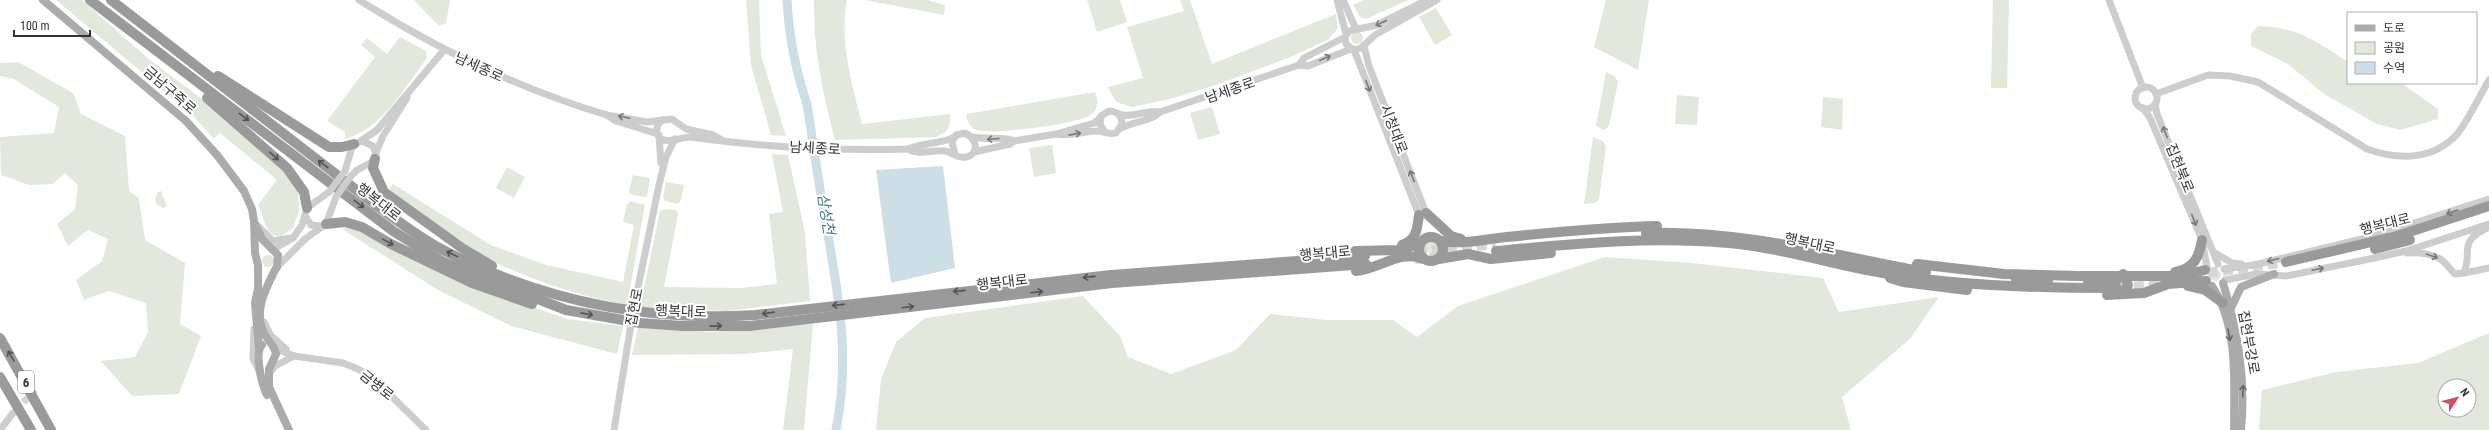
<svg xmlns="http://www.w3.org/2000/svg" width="2489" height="430" font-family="'Roboto Condensed','Noto Sans KR',sans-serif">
	<rect width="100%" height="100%" fill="#fff"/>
	<g fill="#e3e8dd" fill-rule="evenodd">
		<path d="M56,0H82L150,60L218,111L289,176L298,190L299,211L293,228L280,237C264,235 265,217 258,205L277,180L220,133L214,139L190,113Z"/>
		<polygon points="414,0 450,0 446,23 439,26"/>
		<polygon points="746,0 759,0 761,55 786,136 771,135 751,65"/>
		<path d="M814,0H847C839,40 852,84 862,124L950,114C951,126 948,133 936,137L835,140C823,94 813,48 814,0Z"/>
		<polygon points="865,0 927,0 945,5 944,15"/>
		<polygon points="1087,0 1120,0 1127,22 1097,32"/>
		<polygon points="1180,0 1190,0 1212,64 1336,14 1338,28 1328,40 1288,58 1216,85 1170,99 1132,107 1116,102 1108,87 1143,78 1127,27 1184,11"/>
		<polygon points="1364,0 1408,0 1366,19 1360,17 1353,5"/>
		<polygon points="1606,0 1649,0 1638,70 1594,47"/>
		<polygon points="1993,0 2009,0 2007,88 1991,88"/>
		<polygon points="1436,8 1452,35 1435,45 1419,17"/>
		<path d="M2258,26C2298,27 2316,41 2348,62V83H2401L2438,109V119L2400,130L2377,124L2324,94L2288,64L2251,46V34Z"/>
		<circle cx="1357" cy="38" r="6"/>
		<path d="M400,37L426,51L427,58C404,88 383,128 345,139V132L327,121L375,57L361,45L367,38L387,54Z"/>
		<polygon points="18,62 73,93 81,114 125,136 129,191 139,198 145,240 185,263 180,324 201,336 179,394 132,396 101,361 135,357 148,332 146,303 109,291 84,300 76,280 102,261 108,239 88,230 68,246 57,224 75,209 78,185 65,173 53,184 29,185 1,175 0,137 54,133 59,107 14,79 0,76 0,63"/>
		<polygon points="1606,72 1615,76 1618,82 1609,126 1604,130 1596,126"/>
		<path d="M1095,92C1098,99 1099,108 1092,114C1082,124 991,135 977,130C970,128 967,121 966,114Z"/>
		<polygon points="1677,95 1699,97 1697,125 1675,124"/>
		<polygon points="1823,97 1843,99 1842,130 1821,127"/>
		<polygon points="1212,107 1220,134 1198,140 1190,113"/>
		<polygon points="1593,137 1603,141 1606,147 1599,199 1595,203 1584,204"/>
		<polygon points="1052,145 1056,173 1034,177 1029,148"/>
		<polygon points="772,154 788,155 805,232 810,301 727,311 640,307 660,211 665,209 676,210 678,214 664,287 740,288 777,284 769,214 783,212"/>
		<polygon points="507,167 525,177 514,198 496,188"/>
		<polygon points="633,175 650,178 647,197 632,195 629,192"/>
		<polygon points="666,182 684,185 681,200 678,204 665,201 663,197"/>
		<path d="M393,184L491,245L546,265L623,282L634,225L623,222L627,204L631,201L645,205L627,305C574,295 520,277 473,251C443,234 416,209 389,189Z"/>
		<polygon points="161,191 167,206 163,208 156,204 155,199 158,192"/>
		<polygon points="347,228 363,232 477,287 567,319 623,326 617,354 511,326 438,290 342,229"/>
		<circle cx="1431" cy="247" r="6"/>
		<circle cx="268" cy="261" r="6"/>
		<polygon points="1605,257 1692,263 1823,278 1839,312 1939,297 1910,339 1842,397 1851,430 876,430 881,379 896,342 925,318 1083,296 1120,336 1128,357 1171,374 1236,350 1270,314 1328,320 1393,320 1417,337 1458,306"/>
		<circle cx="2215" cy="275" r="6"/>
		<polygon points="813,324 804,430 783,430 793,349 745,354 632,355 638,328 712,332"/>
		<path d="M2489,333V430H2259L2262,390L2336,372L2418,363ZM2445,386H2469V410H2445Z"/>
	</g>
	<polygon fill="#cddee6" points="943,166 955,268 891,283 876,170"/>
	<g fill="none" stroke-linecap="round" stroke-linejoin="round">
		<path stroke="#cddee6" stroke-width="9" d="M787,0C789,36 795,69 807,104C813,142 818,180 825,218C838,293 851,354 836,430"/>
		<polyline stroke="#d6d6d6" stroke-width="7" stroke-dasharray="7 3.5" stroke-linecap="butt" points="16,410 38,387"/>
		<g stroke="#d6d6d6" stroke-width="10" stroke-dasharray="10 5" stroke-linecap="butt">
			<polyline points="1402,253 1496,244"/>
			<polyline points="1415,259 1447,256"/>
			<polyline points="2193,275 2286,262"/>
			<polyline points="2119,288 2165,284"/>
		</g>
		<g stroke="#cdcdcd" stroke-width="7">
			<path d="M359,0C437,49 519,89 607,115"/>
			<polyline points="1337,0 1346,34"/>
			<polyline points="1343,0 1356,29"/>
			<polyline points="1427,0 1377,25 1349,31 1345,37 1346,44 1354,50 1361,48 1375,35 1437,0"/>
			<polyline points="2109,0 2143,88"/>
			<polyline points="1364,46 1369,66 1426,213"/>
			<polyline points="1354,50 1419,215"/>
			<polyline points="1299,65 1304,58 1345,37"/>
			<circle cx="2146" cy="98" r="11"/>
			<path d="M2156,94L2208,75L2230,76L2258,82L2367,149C2398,160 2434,161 2458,133C2470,117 2479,97 2489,80"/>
			<polyline points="2155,104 2157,114 2218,264"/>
			<polyline points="2143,108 2150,118 2202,240 2207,267"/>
			<path d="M1119,114C1133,119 1146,109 1160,112"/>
			<path d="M1100,118L1094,123L1056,134C1070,137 1083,131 1097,131C1104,131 1109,135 1116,133L1122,124C1122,116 1117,111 1109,111L1101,116L1100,124L1105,132"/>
			<path d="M662,120C659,123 656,127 657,131C659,148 680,137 690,137C762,147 835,151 908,149C922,143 938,144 953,138"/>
			<path d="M1121,128C1132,122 1152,121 1160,112L1299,65L1308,66L1351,49"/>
			<polyline points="658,134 616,121 607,115 647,122 672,119 686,129 713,135 722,140"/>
			<polyline points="659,136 661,163"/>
			<path d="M972,137C984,140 1006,136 1014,141"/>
			<polyline points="362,141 373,146 376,155"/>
			<path d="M908,149C919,156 933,149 945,151C952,152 958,159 966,157C981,154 976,136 964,133L956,135L952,142L955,154"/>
			<polyline points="974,152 1010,144 1014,141 1056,134"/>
			<polyline points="345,171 352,147 377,130 444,50"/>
			<polyline points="351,176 357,170 372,162 383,136 407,98"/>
			<polyline points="305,216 311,225 321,226"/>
			<polyline points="258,226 273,241 291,238"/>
			<polyline points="272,250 293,238 302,225 307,208 329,192"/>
			<polyline points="2215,253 2232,263 2241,264"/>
			<path d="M2407,253C2418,252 2436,254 2444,262C2448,266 2451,270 2455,274L2464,273C2473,250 2457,243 2487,228"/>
			<polyline points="276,268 305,239 326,224 336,197"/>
			<polyline points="2224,269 2254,265 2374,236 2489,199"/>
			<polyline points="2464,273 2489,268"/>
			<polyline points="2225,280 2257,274 2286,276 2379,257 2406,251 2489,224"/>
			<polyline points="635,302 659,185 666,157 675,139"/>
			<polyline points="264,322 271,336 286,349"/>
			<polyline points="254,329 253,358 259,371"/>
			<polyline points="274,348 294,356 343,363 358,369 373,378 426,430"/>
			<polyline points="269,374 275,366 294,356"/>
			<polyline points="0,430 13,413"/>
			<polyline points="614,430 630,330"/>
		</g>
		<g stroke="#ababab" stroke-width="8">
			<polyline points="43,0 186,121 217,155 244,191 252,209 254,221 255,253 258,265 258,288 255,303 259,349"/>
			<polyline points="255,224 262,239 278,255 277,267"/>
			<path d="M276,268C266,288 253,311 264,333C267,340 275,346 276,354L269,369V387L289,430"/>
			<path d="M2223,283C2238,332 2246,379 2241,430"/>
			<path d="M2212,286C2239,327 2234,383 2234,430"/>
			<polyline points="2231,308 2241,287 2274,274"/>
			<path d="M262,345C254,353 262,385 267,395"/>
		</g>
		<g stroke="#9a9a9a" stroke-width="10">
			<polyline points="90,0 393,231 443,262 566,310 640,323 683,326 750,326 1112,283 1366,264"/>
			<path d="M111,0L377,206C398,221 420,238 443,250C540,300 646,322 755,315L1111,275L1365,256"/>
			<polyline points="218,76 329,147 342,147 354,144"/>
			<polyline points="207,98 287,168 304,192 307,208"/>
			<polyline points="375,159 373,168 384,192 462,248 492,266"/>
			<polyline points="1426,213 1451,236 1461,239"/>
			<polyline points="326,224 345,222 362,227 391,244 472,283 532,304"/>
			<path d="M1646,233C1741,230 1833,255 1926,272"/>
			<circle cx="1431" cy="249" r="12"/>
			<path d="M1441,241C1465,245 1484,239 1507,237C1557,232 1607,227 1657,226"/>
			<path d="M1402,245C1417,240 1417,229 1419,215"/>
			<polyline points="2375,249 2410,240"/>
			<polyline points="1355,251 1398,250 1420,244"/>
			<path d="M1496,251C1574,244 1650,236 1728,243C1775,247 1821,261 1867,270C1949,286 2033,288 2117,288"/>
			<polyline points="1439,259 1468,254 1491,259 1551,253"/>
			<polyline points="2286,262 2397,236 2489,206"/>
			<polyline points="1917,264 2004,274 2078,276 2180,276 2205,270"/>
			<path d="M1356,271C1380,269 1400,249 1423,259"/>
			<path d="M2175,272C2194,269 2199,257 2202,240"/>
			<polyline points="2123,274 2128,285 2123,294"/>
			<polyline points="1890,278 1903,282 1967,290"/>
			<polyline points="2016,280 2048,281"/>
			<polyline points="2088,281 2116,281"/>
			<polyline points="2188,286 2205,290 2223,303"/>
			<polyline points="2107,295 2144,293 2168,284 2206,281"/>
			<polyline points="0,338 51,430"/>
			<polyline points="0,377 31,430"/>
		</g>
		<g stroke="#cdcdcd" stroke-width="7">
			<polyline points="329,192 345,171"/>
			<polyline points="336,197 351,176"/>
			<polyline points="630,330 635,302"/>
		</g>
	</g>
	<defs><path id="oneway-shaft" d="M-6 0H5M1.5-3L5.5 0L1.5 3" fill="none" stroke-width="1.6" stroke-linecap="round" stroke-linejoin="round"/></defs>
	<g stroke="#787878">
		<use href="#oneway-shaft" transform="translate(1381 23) rotate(155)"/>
		<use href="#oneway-shaft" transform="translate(1325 58) rotate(-24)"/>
		<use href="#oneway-shaft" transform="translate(1368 86) rotate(69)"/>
		<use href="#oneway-shaft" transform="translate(624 117) rotate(-168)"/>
		<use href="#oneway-shaft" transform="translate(2165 132) rotate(-112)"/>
		<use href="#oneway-shaft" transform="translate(1075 134) rotate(-11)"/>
		<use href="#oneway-shaft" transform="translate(993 139) rotate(175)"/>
		<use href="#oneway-shaft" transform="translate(1412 176) rotate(-112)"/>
		<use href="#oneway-shaft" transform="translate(2452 212) rotate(161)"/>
		<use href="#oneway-shaft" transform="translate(2194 220) rotate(68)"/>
		<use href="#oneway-shaft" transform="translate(2432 256) rotate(19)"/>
		<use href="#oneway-shaft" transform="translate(2273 260) rotate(166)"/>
		<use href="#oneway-shaft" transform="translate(2318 269) rotate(-12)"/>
	</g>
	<g stroke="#525252">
		<use href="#oneway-shaft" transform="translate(244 117) rotate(37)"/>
		<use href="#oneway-shaft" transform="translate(274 156) rotate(42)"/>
		<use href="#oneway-shaft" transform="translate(323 164) rotate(-142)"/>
		<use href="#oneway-shaft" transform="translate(359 204) rotate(38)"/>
		<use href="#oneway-shaft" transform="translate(388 242) rotate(29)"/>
		<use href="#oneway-shaft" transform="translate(452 254) rotate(-154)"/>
		<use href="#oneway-shaft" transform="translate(1089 277) rotate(174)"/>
		<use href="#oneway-shaft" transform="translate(959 291) rotate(174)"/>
		<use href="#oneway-shaft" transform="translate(1037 292) rotate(-7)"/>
		<use href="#oneway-shaft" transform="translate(838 305) rotate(174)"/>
		<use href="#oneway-shaft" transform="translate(908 307) rotate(-7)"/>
		<use href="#oneway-shaft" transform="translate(768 313) rotate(172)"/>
		<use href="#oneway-shaft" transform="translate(587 314) rotate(10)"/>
		<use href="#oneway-shaft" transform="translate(716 326) rotate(-1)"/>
		<use href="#oneway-shaft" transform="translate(11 356) rotate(-120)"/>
	</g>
	<g stroke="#636363">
		<use href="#oneway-shaft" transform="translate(2229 335) rotate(80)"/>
		<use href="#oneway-shaft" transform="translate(2243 391) rotate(-87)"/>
	</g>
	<g text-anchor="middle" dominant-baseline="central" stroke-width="4" stroke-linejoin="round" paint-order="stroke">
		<rect fill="#fff" stroke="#707070" stroke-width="1" x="18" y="371" width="16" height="22" rx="3"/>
		<g font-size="13" font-weight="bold" fill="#333">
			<text x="26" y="382">6</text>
		</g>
		<g font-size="14" fill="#333" stroke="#fff">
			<text transform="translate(479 67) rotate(24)">남세종로</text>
			<text transform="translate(170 90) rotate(41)">금남구즉로</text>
			<text transform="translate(1230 90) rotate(-19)">남세종로</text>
			<text transform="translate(1394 129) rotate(69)">시청대로</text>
			<text transform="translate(815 148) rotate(3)">남세종로</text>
			<text transform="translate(2180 168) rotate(68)">집현북로</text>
			<text transform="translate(379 202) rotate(38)">행복대로</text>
			<text transform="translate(2385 224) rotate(-14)">행복대로</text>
			<text transform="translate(1810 243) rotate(12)">행복대로</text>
			<text transform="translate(1325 253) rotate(-5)">행복대로</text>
			<text transform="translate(1002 282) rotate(-7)">행복대로</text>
			<text transform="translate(634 307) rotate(-79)">집현로</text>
			<text transform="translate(681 311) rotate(2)">행복대로</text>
			<text transform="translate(2249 342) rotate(80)">집현부강로</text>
			<text transform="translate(377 385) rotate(39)">금병로</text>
		</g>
		<g font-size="15" font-style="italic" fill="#4a768c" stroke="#fff">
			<text transform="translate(826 214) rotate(81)">삼성천</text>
		</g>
	</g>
	<rect x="2347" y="12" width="130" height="72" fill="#ffffff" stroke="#adadad"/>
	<rect x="2355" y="25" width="20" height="6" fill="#ababab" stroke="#adadad"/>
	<text x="2383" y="32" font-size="12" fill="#333333">도로</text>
	<rect x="2355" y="42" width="20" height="12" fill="#e3e8dd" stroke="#adadad"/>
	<text x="2383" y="52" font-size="12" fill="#333333">공원</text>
	<rect x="2355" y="62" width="20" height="12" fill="#cddee6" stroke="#adadad"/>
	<text x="2383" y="72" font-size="12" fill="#333333">수역</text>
	<g transform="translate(2457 398) rotate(54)"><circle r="19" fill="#ffffff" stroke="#adadad"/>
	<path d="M0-3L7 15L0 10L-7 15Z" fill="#d14e60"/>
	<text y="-6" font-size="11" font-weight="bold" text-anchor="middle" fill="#333333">N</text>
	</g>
	<path d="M14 30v6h76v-6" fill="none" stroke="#333333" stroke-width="2"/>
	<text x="20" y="30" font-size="12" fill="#333333" stroke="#ffffff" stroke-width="3" paint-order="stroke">100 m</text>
</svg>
